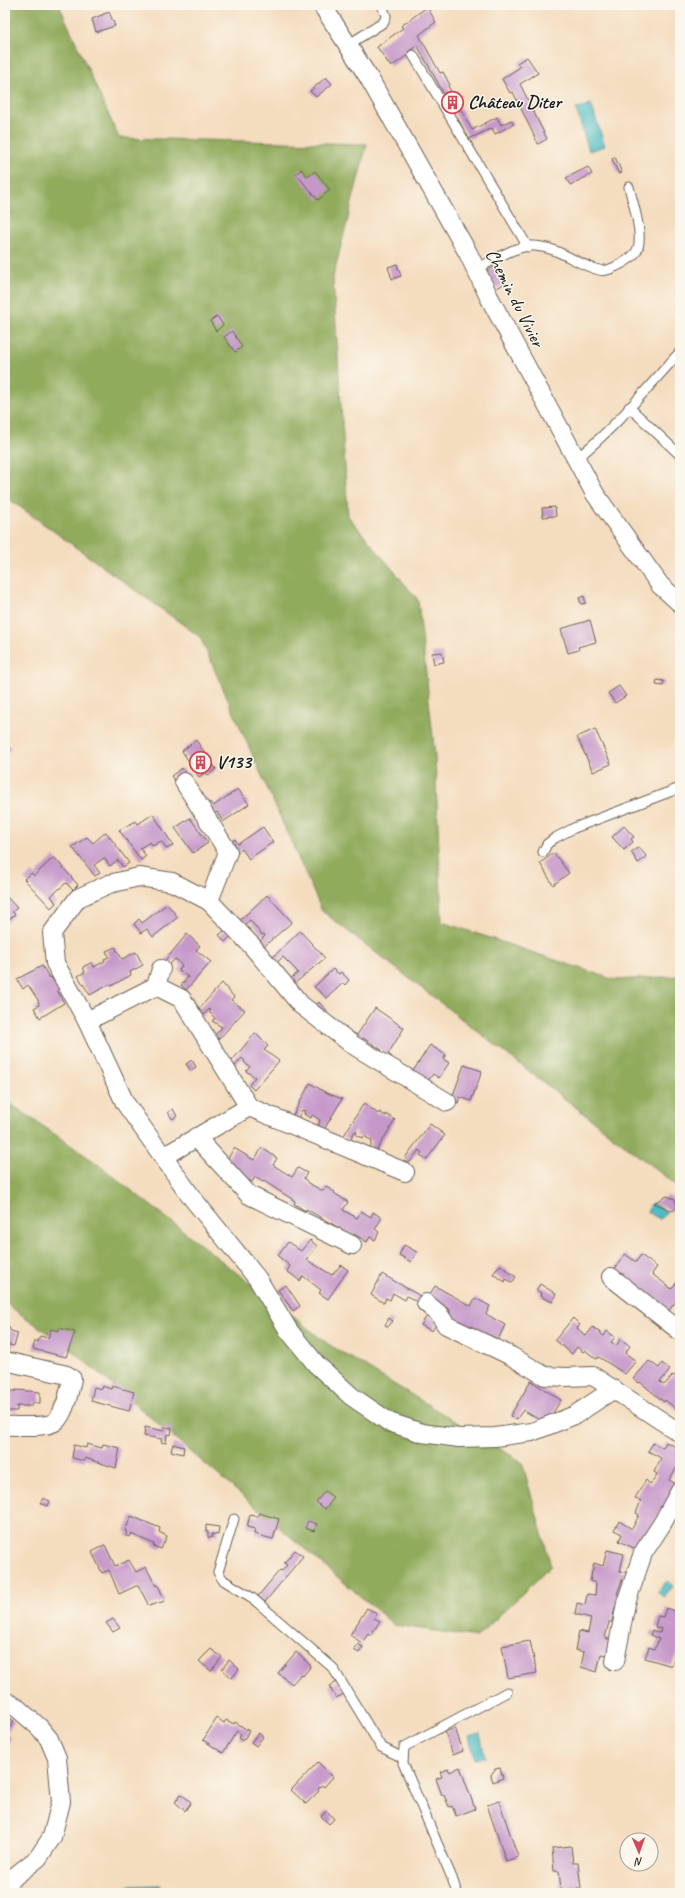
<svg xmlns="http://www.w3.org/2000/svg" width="685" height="1898" font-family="Caveat,sans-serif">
	<rect width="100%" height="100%" fill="#fbf7ec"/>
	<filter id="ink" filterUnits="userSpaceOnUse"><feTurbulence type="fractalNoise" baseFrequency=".025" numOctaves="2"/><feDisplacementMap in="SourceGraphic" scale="8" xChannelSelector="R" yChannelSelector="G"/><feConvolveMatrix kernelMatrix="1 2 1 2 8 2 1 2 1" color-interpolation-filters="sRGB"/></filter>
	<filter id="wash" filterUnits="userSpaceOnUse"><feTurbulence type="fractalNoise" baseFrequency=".012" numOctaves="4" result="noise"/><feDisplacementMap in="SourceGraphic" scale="16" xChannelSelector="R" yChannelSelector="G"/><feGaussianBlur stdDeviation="0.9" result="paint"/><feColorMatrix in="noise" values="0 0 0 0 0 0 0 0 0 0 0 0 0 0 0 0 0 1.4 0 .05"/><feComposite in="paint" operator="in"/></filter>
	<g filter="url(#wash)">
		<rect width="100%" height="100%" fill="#f4dcbe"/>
		<g fill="#91ab5d" stroke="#56643c">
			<polygon points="5,5 59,5 119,138 367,144 333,277 348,516 418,600 435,756 442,922 615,980 680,976 680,1188 322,911 200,637 5,496"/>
			<polygon points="5,1100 95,1162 328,1344 522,1462 551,1566 477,1637 394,1625 69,1348 5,1303"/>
		</g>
		<g fill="#4dbbc4" stroke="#346c70">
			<polygon points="591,104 605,146 589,151 576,109"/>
			<polygon points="652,1203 667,1212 660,1219 647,1212"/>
			<polygon points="667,1581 673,1586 664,1597 657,1592"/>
			<polygon points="480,1733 485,1758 475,1759 469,1736"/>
			<polygon points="160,1885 159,1893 127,1893 128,1886"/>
		</g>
		<g id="blocks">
			<g fill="#c698ca">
				<polygon points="427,7 436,22 419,35 440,73 443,72 450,85 448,86 472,130 497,117 501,125 511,120 514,124 495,134 492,128 469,139 417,45 408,52 409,54 391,67 377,47 403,28 401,26"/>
				<polygon points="109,12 115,26 96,32 92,19"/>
				<polygon points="527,57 538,73 520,84 547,139 538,144 513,92 510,93 502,79 520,67 517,63"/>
				<polygon points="326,77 332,84 316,97 310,91"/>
				<polygon points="615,157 622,173 619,174 612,159"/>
				<polygon points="588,167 592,174 570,185 566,178"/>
				<polygon points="301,169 308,177 315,171 330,190 318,200 296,174"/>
				<polygon points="397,264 401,276 392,279 388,267"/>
				<polygon points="494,267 504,284 495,289 486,271"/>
				<polygon points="217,316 223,325 216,331 210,321"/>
				<polygon points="232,331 242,347 235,352 224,337"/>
				<polygon points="555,507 556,516 543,517 542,508"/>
				<polygon points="584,596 586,603 581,604 579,598"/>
				<polygon points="590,620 596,642 578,647 579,650 568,653 561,629"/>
				<polygon points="442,652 444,662 434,664 432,653"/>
				<polygon points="657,680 664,681 663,686 656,685"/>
				<polygon points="619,686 626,696 615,703 608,693"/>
				<polygon points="595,729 611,764 593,772 577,737"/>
				<polygon points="196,740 216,769 208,775 206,772 199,777 182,751"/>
				<polygon points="5,742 11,749 5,754"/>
				<polygon points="182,768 189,779 179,786 171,776"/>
				<polygon points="238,789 249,804 223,822 217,812 212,815 205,805 210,802 213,806"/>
				<polygon points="153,814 173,845 167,849 161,841 153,846 150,842 140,848 146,856 141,860 119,830 136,821 138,824"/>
				<polygon points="190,818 208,843 193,853 175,828"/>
				<polygon points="624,826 634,837 631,839 633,842 624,850 612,837"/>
				<polygon points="263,827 273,842 249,859 242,849 237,853 230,843 235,839 238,844"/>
				<polygon points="106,832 129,863 123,867 118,860 110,866 104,858 94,865 100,873 95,876 72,847 87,837 93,843"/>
				<polygon points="639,847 647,857 638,863 631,852"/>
				<polygon points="554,853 569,873 553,885 540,863"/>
				<polygon points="54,857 78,885 73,890 66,883 51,896 56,903 51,908 24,879 32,873 34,876"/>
				<polygon points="5,895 17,908 12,912 15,914 5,924"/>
				<polygon points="267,895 292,922 261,949 257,944 265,936 264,934 262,935 250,920 242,927 238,922"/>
				<polygon points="167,904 178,917 153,937 147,929 141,933 134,924 139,919 142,923"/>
				<polygon points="225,930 231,936 225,942 219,935"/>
				<polygon points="300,931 325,958 294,984 290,979 298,973 296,970 283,957 275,964 271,959"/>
				<polygon points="187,934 200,946 196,950 211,962 186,990 181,985 188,977 179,970 182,966 178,961 175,959 167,967 163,963"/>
				<polygon points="115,947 122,959 136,952 143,965 130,972 131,975 111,986 110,984 90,995 78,976 85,972 83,967 92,962 94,967 105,961 104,959 109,957 106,951"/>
				<polygon points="42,966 50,978 51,977 59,989 57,990 64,1003 40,1018 34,1008 39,1005 38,1000 28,985 23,989 17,979"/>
				<polygon points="333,969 339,974 341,972 349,980 345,985 343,983 327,998 314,987"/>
				<polygon points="222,983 234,997 231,1000 245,1010 219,1039 215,1035 222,1027 212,1021 215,1018 209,1012 211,1011 209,1009 202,1017 196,1012"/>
				<polygon points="319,1002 327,1011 322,1016 314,1007"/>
				<polygon points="375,1008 404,1028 388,1054 392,1057 388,1062 378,1055 382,1050 363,1038 359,1043 349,1036 352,1032 357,1035"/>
				<polygon points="255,1033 268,1046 264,1050 279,1061 254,1090 249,1085 255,1077 246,1071 250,1067 244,1062 245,1061 242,1058 235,1066 231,1062"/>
				<polygon points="430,1045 446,1055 443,1059 449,1063 439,1078 433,1074 428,1081 418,1074 415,1080 405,1073 408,1067 413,1071"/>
				<polygon points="192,1060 196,1067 191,1071 186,1064"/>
				<polygon points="464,1065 482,1071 471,1101 460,1097 458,1103 446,1100 449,1094 453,1095"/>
				<polygon points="310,1083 325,1092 342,1099 322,1133 317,1131 320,1120 312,1115 311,1118 304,1114 305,1111 302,1110 297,1120 292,1117"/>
				<polygon points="364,1103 378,1114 379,1112 386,1116 386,1114 395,1120 375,1153 370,1150 372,1141 364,1136 363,1138 356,1135 357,1132 355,1131 349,1141 343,1137"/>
				<polygon points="173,1109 177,1116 172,1119 168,1112"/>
				<polygon points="430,1124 445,1135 426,1160 420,1155 422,1153 419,1150 410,1162 405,1158"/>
				<polygon points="234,1148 254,1160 262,1148 277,1158 273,1165 292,1177 298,1168 307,1173 304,1178 308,1183 323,1191 326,1187 335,1192 334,1193 348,1202 343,1210 357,1218 361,1211 371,1217 373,1212 382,1218 375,1229 379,1232 375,1240 370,1237 367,1242 354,1234 353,1236 306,1209 306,1211 294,1204 295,1201 264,1181 263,1182 255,1177 252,1182 243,1177 244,1176 231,1167 226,1162"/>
				<polygon points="667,1196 675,1199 677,1207 673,1211 654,1203"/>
				<polygon points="310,1240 317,1246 307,1260 332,1275 341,1265 348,1270 328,1299 319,1293 321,1290 303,1276 300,1281 287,1271 290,1266 278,1256 288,1242 301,1251"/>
				<polygon points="404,1245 417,1252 411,1262 399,1255"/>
				<polygon points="625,1254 636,1262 641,1255 657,1267 652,1274 672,1289 677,1282 680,1285 680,1296 667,1313 612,1273"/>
				<polygon points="500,1265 516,1277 512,1283 506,1279 505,1282 493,1274"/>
				<polygon points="382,1274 422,1297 419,1303 407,1296 405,1300 393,1293 390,1300 386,1298 384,1303 371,1295"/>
				<polygon points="540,1284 556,1294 552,1302 540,1296 541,1293 536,1290"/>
				<polygon points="286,1285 300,1306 293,1311 278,1290"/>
				<polygon points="435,1286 471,1306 475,1298 490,1306 486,1314 505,1325 496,1344 451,1321 452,1317 450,1314 450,1310 428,1297"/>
				<polygon points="427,1316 438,1322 432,1331 421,1325"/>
				<polygon points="389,1318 393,1321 388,1327 385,1325"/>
				<polygon points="573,1318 580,1325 577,1328 586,1336 593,1327 604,1336 607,1331 615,1337 611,1342 616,1346 621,1339 630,1346 625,1353 636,1361 625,1374 599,1357 596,1359 585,1350 583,1352 577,1347 572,1354 555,1340"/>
				<polygon points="5,1321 11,1331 18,1333 14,1346 5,1344"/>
				<polygon points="59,1328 75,1332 66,1357 33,1349 35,1341 38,1342 40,1336 48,1338 51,1329 59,1331"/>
				<polygon points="649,1361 659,1368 662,1363 670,1370 660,1382 664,1385 673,1375 680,1380 676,1387 680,1390 680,1412 665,1400 664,1402 640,1382 639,1383 633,1379"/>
				<polygon points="531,1381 561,1400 546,1424 523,1410 517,1419 510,1416"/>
				<polygon points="102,1386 111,1389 112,1386 134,1392 129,1411 91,1401 94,1387 101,1389"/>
				<polygon points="16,1390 40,1392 40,1403 33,1403 32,1406 17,1406 17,1411 5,1411 5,1391 16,1391"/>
				<polygon points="145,1427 164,1431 164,1427 172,1428 171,1435 167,1434 166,1443 161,1442 162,1439 144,1436"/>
				<polygon points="666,1442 680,1449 680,1462 669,1480 678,1485 636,1549 619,1541 622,1534 614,1530 619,1521 632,1529 639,1515 636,1513 641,1501 635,1498 646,1480 650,1484 654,1480 657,1474 654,1472 661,1458 648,1451 653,1443 663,1448"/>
				<polygon points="87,1444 102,1448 103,1444 120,1448 116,1468 85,1458 85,1461 72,1458 74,1445 86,1448"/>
				<polygon points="173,1444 184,1447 183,1454 171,1451"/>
				<polygon points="325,1491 334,1498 325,1509 316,1502"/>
				<polygon points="43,1498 50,1501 48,1506 40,1503"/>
				<polygon points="259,1513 279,1519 273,1539 254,1534 255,1529 247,1527 250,1515 258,1517"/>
				<polygon points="131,1516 160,1528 159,1532 167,1536 161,1549 153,1546 154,1544 131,1534 130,1537 126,1536 127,1532 125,1531"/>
				<polygon points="308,1521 317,1524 314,1531 305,1528"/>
				<polygon points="206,1525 219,1527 218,1535 212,1534 212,1538 208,1537 208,1532 206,1531"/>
				<polygon points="105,1545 115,1566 129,1560 136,1572 146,1567 156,1586 158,1585 165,1601 149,1606 138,1585 119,1594 109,1570 102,1573 92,1552"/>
				<polygon points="295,1550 303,1556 265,1602 258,1596 280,1570 282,1571 287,1565 284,1563"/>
				<polygon points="607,1550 624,1554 620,1571 632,1574 631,1582 622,1580 617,1594 620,1595 617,1607 615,1607 612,1622 609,1622 605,1638 617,1642 613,1656 601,1654 597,1672 581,1667 584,1652 575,1650 579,1631 588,1633 591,1618 575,1614 577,1603 585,1605 587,1594 595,1595 596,1583 590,1581 594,1563 603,1566"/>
				<polygon points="367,1608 377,1614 374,1618 380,1621 370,1636 368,1634 362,1643 350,1635"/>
				<polygon points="666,1608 680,1613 680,1651 679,1653 677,1652 672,1666 645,1658 649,1647 654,1649 657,1644 659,1639 650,1635 652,1630 660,1633 661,1629 655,1627 658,1616 663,1617"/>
				<polygon points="113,1619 120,1628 113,1632 106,1623"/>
				<polygon points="530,1641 537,1673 508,1678 502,1646"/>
				<polygon points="358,1644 363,1647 359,1653 354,1650"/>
				<polygon points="211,1649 222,1657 211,1671 199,1661"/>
				<polygon points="296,1652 311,1666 303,1676 301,1674 292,1684 278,1673"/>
				<polygon points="229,1660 239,1669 232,1678 222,1669"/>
				<polygon points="338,1681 346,1693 336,1698 329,1686"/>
				<polygon points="5,1715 14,1721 5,1735 11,1738 5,1747"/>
				<polygon points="217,1718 224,1723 226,1720 234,1724 235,1722 249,1731 243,1741 239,1738 241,1734 237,1731 223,1753 203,1740"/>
				<polygon points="455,1728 463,1751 453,1755 445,1732"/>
				<polygon points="259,1733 263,1737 256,1746 251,1742"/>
				<polygon points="318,1762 333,1777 324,1787 322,1785 318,1789 319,1791 306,1804 291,1790"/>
				<polygon points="460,1767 475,1809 456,1816 452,1806 449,1807 444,1795 442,1795 436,1779 442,1777 440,1772 448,1769 450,1772"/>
				<polygon points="500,1768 503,1778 493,1782 491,1775 495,1769"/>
				<polygon points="181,1794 191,1802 185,1811 175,1802"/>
				<polygon points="499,1801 518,1857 506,1861 487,1805"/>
				<polygon points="327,1811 334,1819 329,1824 321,1816"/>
				<polygon points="571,1846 573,1863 578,1863 581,1888 561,1890 559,1871 554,1871 552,1848"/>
			</g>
		</g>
	</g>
	<g filter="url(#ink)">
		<use href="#blocks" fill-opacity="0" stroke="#685f55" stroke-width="1"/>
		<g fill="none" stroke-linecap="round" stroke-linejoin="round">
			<defs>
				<g id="service">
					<polyline points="348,45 384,22 386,16 382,5"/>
					<polyline points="413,55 528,247"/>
					<path d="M476,269C493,261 515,245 534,246C559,247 577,265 599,270C607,272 612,268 619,265C625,262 632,258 636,252C645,239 633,203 629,187"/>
					<polyline points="629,407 680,455"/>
					<path d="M576,459C615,428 647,388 680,352"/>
					<polyline points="543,852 547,844 555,838 574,828 680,788"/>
					<polyline points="234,1519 218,1572 223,1580 251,1597 333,1668 381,1747 403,1758"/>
					<polyline points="457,1893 452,1878 403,1763 404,1747 507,1692"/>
				</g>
				<g id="minor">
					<polyline points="322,5 369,78 468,253 489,297 595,494 660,585 680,603"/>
					<polyline points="184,782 228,852 209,901"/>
					<polyline points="156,986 161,969"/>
					<polyline points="87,1021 156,986 182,999 249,1107 163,1157"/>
					<polyline points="447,1102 353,1045 301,1005 252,946 209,901 172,882 139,877 109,884 78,898 52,933 55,963 87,1021 125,1103 193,1199 257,1278 289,1331 316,1364 351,1396 389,1422 422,1433 459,1438 495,1437 532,1432 575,1415 614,1389"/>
					<polyline points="249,1107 405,1172"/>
					<polyline points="196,1137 249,1195 352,1245"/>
					<polyline points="611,1277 680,1331"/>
					<polyline points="426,1303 439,1314 446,1325 511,1356 545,1376 566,1377 593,1376 680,1433"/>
					<path d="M5,1361L67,1375L72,1379C69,1392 66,1409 57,1420C50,1429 16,1425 5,1426"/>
					<polyline points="615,1661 626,1603 643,1553 662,1524 680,1491"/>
					<polyline points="5,1701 16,1707 39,1727 49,1739 57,1758 61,1802 52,1837 38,1858 5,1884"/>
				</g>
			</defs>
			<use href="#service" stroke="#685f55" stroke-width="11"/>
			<use href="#minor" stroke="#685f55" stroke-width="20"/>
			<use href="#service" stroke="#fff" stroke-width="9"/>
			<use href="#minor" stroke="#fff" stroke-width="18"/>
		</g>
	</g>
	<defs>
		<symbol id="building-ring" viewBox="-11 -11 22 22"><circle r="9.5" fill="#fbf7ec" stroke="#d1495b" stroke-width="1.5"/><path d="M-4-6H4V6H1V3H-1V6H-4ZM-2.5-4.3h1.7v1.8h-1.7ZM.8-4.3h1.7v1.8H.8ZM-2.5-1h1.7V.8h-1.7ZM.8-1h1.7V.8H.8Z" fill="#d1495b"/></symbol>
	</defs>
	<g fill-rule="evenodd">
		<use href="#building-ring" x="440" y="90" width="25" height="25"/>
		<use href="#building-ring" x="188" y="750" width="25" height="25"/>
	</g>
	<g text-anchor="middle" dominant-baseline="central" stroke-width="3" stroke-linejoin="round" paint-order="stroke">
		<g font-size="19" font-weight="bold" fill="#1c1c1c" stroke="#fbf7ec" text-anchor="start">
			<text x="468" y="102">Château Diter</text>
			<text x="216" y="762">V133</text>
		</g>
		<g font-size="19" fill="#1c1c1c" stroke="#fbf7ec">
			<text transform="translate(515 298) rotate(63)">Chemin du Vivier</text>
		</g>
	</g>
	<rect width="685" height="1898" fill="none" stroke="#fbf7ec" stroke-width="20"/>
	<g transform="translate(639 1852) rotate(178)"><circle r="19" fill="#fbf7ec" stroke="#a29f99"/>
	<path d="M0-3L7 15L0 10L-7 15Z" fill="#d1495b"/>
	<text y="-6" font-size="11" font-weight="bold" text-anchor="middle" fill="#1c1c1c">N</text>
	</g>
</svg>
